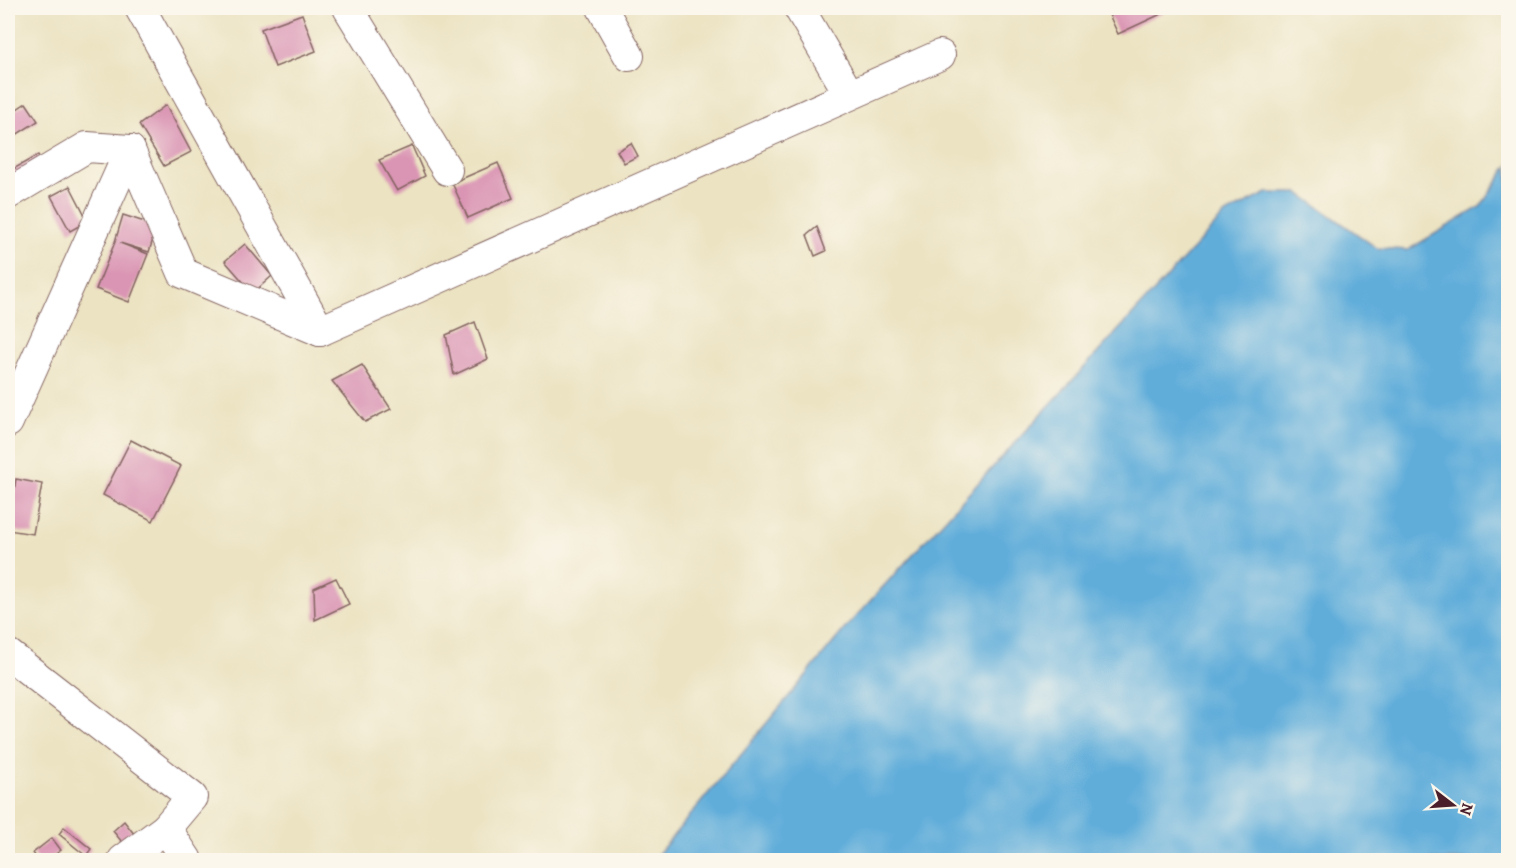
<svg xmlns="http://www.w3.org/2000/svg" width="1516" height="868" font-family="Alegreya,serif">
	<rect width="100%" height="100%" fill="#fbf7ec"/>
	<filter id="ink" filterUnits="userSpaceOnUse"><feTurbulence type="fractalNoise" baseFrequency=".0167" numOctaves="2"/><feDisplacementMap in="SourceGraphic" scale="12" xChannelSelector="R" yChannelSelector="G"/><feConvolveMatrix kernelMatrix="1 2 1 2 8 2 1 2 1" color-interpolation-filters="sRGB"/></filter>
	<filter id="wash" filterUnits="userSpaceOnUse"><feTurbulence type="fractalNoise" baseFrequency=".008" numOctaves="4" result="noise"/><feDisplacementMap in="SourceGraphic" scale="24" xChannelSelector="R" yChannelSelector="G"/><feGaussianBlur stdDeviation="1.35" result="paint"/><feColorMatrix in="noise" values="0 0 0 0 0 0 0 0 0 0 0 0 0 0 0 0 0 1.4 0 .05"/><feComposite in="paint" operator="in"/></filter>
	<g filter="url(#wash)">
		<rect width="100%" height="100%" fill="#ece3c2"/>
		<polygon fill="#61adda" stroke="#566682" stroke-width="1.5" points="1508,166 1508,860 653,860 848,625 1224,215 1267,193 1299,193 1377,248 1408,250 1480,207"/>
		<g id="blocks">
			<g fill="#da95b4">
				<polygon points="1106,8 1174,8 1118,34"/>
				<polygon points="302,14 316,51 275,67 261,29"/>
				<polygon points="26,103 38,121 16,135 8,121 8,115"/>
				<polygon points="166,105 191,152 164,166 139,125"/>
				<polygon points="631,143 638,156 624,163 617,151"/>
				<polygon points="412,146 425,176 397,191 379,160"/>
				<polygon points="38,155 44,167 14,184 8,172"/>
				<polygon points="498,163 513,198 468,218 452,183"/>
				<polygon points="70,186 88,221 70,231 51,196"/>
				<polygon points="123,215 157,226 149,252 120,243 148,254 129,302 96,289 115,242"/>
				<polygon points="817,227 826,251 815,256 807,235"/>
				<polygon points="245,244 272,276 253,293 225,261"/>
				<polygon points="475,322 488,359 454,375 446,335"/>
				<polygon points="362,365 391,409 365,422 332,381"/>
				<polygon points="131,440 181,466 153,521 103,495"/>
				<polygon points="16,479 42,484 33,534 8,530"/>
				<polygon points="336,578 349,604 315,620 314,588"/>
				<polygon points="124,821 138,839 127,848 113,831"/>
				<polygon points="64,827 91,849 86,856 59,834"/>
				<polygon points="52,838 61,850 48,860 38,860 33,853"/>
			</g>
		</g>
	</g>
	<g filter="url(#ink)">
		<use href="#blocks" fill-opacity="0" stroke="#836460" stroke-width="1.5"/>
		<g fill="none" stroke-linecap="round" stroke-linejoin="round">
			<defs>
				<g id="minor">
					<polyline points="140,8 320,331"/>
					<polyline points="348,8 447,170"/>
					<polyline points="602,8 629,56"/>
					<polyline points="799,8 849,94"/>
					<polyline points="130,150 183,273 320,331 940,55"/>
					<polyline points="8,194 87,147 130,150"/>
					<polyline points="8,422 130,150"/>
					<polyline points="8,654 192,797 166,828"/>
					<polyline points="123,860 166,828 187,860"/>
				</g>
			</defs>
			<use href="#minor" stroke="#836460" stroke-width="32"/>
			<use href="#minor" stroke="#fff" stroke-width="30"/>
		</g>
	</g>
	<rect width="1516" height="868" fill="none" stroke="#fbf7ec" stroke-width="30"/>
	<g transform="translate(1453 805) rotate(107)" stroke="#fbf7ec" stroke-width="4.5" paint-order="stroke">
	<path d="M0-4.5L10 22L0 15L-10 22Z" fill="#4a1f2b"/>
	<text y="-9" font-size="16" font-weight="bold" text-anchor="middle" fill="#4a1f2b">N</text>
	</g>
</svg>
